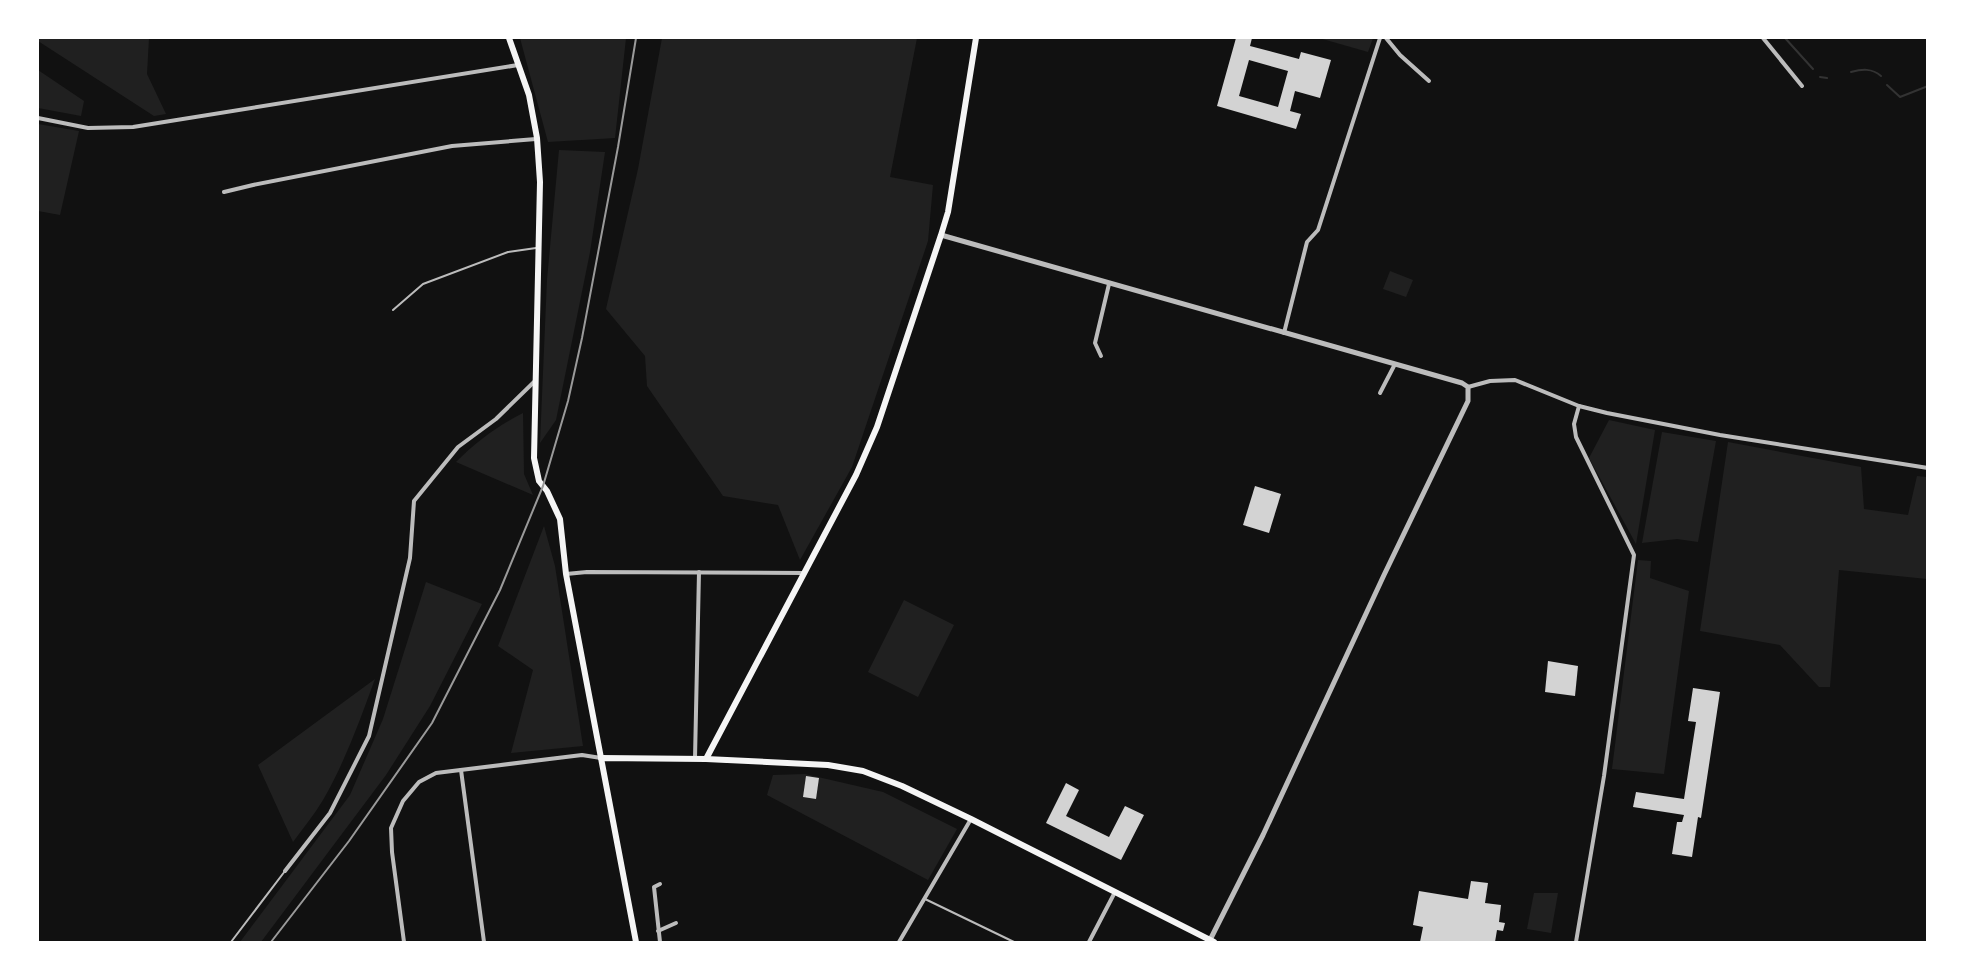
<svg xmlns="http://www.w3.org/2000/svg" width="1965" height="980" font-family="'Fira Sans',sans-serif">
	<rect width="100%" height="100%" fill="#111"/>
	<g fill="#202020">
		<polygon points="38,38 149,38 147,74 166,114 154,116 38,41"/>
		<polygon points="520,38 626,38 615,138 548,142"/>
		<polygon points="662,38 917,38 890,177 933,185 928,241 852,467 800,560 778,505 723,496 647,386 645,356 606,309 638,169"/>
		<polygon points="1319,38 1373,38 1368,52"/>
		<polygon points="38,70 84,101 81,116 38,108"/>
		<polygon points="38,124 79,131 60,215 38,211"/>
		<polygon points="559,150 605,152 590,252 556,420 540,443 547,280"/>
		<polygon points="1390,271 1413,280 1406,297 1383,289"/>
		<path d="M523,413L524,474L533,495L456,462C476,442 497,426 523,413Z"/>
		<polygon points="1609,420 1655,430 1636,544 1589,458"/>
		<polygon points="1662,432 1716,441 1698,542 1677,539 1642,543"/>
		<polygon points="1728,442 1861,467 1864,509 1908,515 1917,476 1927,477 1927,579 1839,570 1830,687 1819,687 1780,645 1700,631"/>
		<polygon points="544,526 555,566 583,746 511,753 533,670 498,646"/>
		<polygon points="1638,560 1651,561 1650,578 1689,591 1664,774 1612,769"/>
		<polygon points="426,582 482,604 430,706 386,775 261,942 240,942 350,795 383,719"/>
		<polygon points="904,600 954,625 918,697 868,672"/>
		<path d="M375,679C360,720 345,762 323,800C314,815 303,828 293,842L258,765Z"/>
		<polygon points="805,774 883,792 957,829 928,880 767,795 773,775"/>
		<polygon points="1534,893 1558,893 1551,933 1527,929"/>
	</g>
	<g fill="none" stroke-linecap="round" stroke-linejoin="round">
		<g stroke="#333" stroke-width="2">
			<polyline points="1785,38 1813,69"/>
			<path d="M1851,72C1862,69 1872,68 1881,76"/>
			<polyline points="1820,77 1827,78"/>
			<polyline points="1887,85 1900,97 1928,86"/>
		</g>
	</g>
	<g fill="#d3d3d3" fill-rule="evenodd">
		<path d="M1236,38H1252L1250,46L1299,59L1301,52L1331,60L1320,98L1295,91L1290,111L1301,114L1296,129L1217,106ZM1249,60L1288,71L1278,107L1239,96Z"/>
		<polygon points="1255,486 1281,494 1269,533 1243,525"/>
		<polygon points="1548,661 1578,666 1575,696 1545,692"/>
		<polygon points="1693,688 1720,692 1701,818 1698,817 1692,857 1672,854 1677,822 1682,822 1684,815 1633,807 1636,792 1684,799 1696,722 1688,721"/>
		<polygon points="806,776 819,778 816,799 803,797"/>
		<polygon points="1066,783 1079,790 1066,816 1109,837 1125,806 1144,815 1121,860 1046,823"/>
		<polygon points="1471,881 1488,883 1485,903 1501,905 1499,922 1505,923 1503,931 1497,930 1495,942 1420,942 1423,927 1413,925 1419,891 1468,899"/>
	</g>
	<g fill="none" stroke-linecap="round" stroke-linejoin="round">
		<g stroke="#bcbcbc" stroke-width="2">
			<polyline points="393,310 423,284 508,252 536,248"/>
			<polyline points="925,899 1014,942"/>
			<polyline points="231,942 285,871"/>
		</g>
		<g stroke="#bcbcbc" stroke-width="4">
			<polyline points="1386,38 1400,55 1429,81"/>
			<polyline points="1763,38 1802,86"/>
			<polyline points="38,118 88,128 133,127 518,65"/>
			<polyline points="224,192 253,185 452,146 536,139"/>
			<polyline points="1284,333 1307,242 1318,230 1380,38"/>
			<polyline points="1101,356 1095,343 1109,284"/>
			<polyline points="1468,387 1490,381 1515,380 1579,406 1607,413 1720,435 1928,468"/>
			<polyline points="1380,393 1395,364"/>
			<polyline points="566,574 587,572 804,573"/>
			<polyline points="695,758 699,572"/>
			<polyline points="461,770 484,942"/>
			<polyline points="285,871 330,813 369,736 410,558 414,501 458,447 496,419 536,380"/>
			<polyline points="660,884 654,887 660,942"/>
			<polyline points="658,931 676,923"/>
			<polyline points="404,942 392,852 391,828 403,801 419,782 436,773 582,755 601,758"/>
			<polyline points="899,942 971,819"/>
			<polyline points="1089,942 1115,892"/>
			<polyline points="1576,942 1604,776 1634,555 1576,437 1574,424 1579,406"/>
		</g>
		<polyline stroke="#bcbcbc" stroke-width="5" points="941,235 1462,383 1468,387 1468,401 1384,575 1263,835 1210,940"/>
		<g stroke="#f5f5f5" stroke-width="6">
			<polyline points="509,38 529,95 537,138 540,182 534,458 539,481 547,491 560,519 566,574 601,758"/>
			<polyline points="706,759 828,765 863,771 902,786 971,819 1214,942"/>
		</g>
		<polyline stroke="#f5f5f5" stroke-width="6" points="636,942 601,758 706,759 856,475 877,427 941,235 948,212 976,38"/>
		<polyline stroke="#9a9a9a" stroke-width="2" points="271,942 349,841 432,723 500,590 543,486 568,401 582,338 618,147 636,38"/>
	</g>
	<rect width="1965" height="980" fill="none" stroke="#ffffff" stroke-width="78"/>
</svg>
